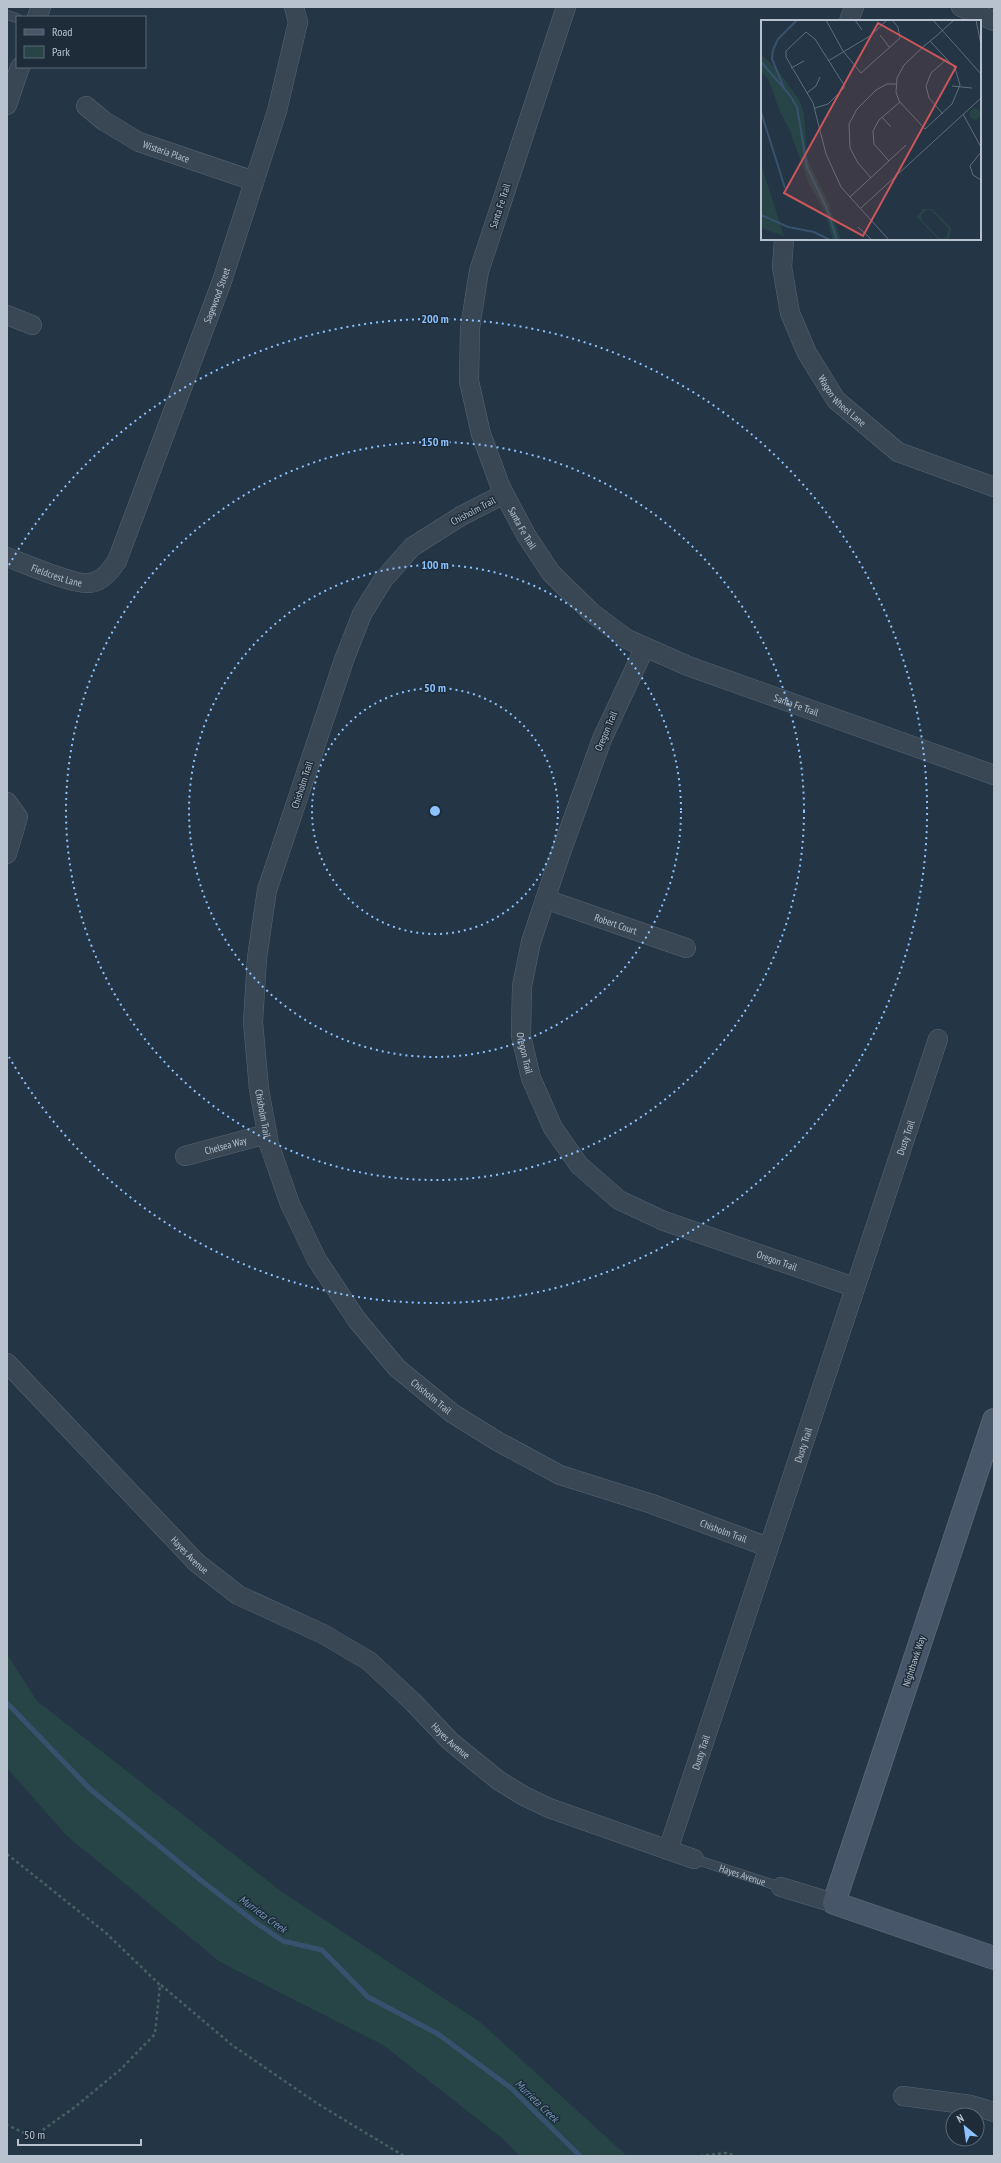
<svg xmlns="http://www.w3.org/2000/svg" width="1001" height="2163" font-family="'PT Sans Narrow',sans-serif">
	<rect width="100%" height="100%" fill="#243545"/>
	<polygon fill="#274546" points="7,1654 37,1701 282,1892 480,2022 627,2156 520,2156 502,2138 383,2045 220,1962 67,1836 7,1768"/>
	<g fill="none" stroke-linecap="round" stroke-linejoin="round">
		<polyline stroke="#37526e" stroke-width="5" points="7,1703 90,1789 203,1882 255,1922 283,1941 322,1950 368,1997 438,2034 511,2088 580,2156"/>
		<defs>
			<g id="lane">
				<polyline points="7,15 17,18"/>
				<path id="s1" d="M694,1859L781,1887"/>
			</g>
			<g id="street">
				<path id="s2" d="M566,7L479,271L470,328L469,381L481,434L501,488L526,535L551,573L592,613L627,639L688,666L994,775"/>
				<polyline points="961,7 994,21"/>
				<polyline points="37,17 41,7"/>
				<polyline points="849,21 854,7"/>
				<polyline points="7,105 20,67"/>
				<path id="s3" d="M86,106L104,121L139,142L254,181"/>
				<path id="s4" d="M784,239L782,267L790,313L807,353L836,400L898,452L994,487"/>
				<polyline points="7,315 32,325"/>
				<path id="s5" d="M504,494L461,516L412,547L383,580L362,614L344,660L267,890L257,958L253,1022L259,1089L269,1144L290,1204L317,1260L357,1320L397,1368L452,1413L497,1441L560,1475L652,1504L768,1547"/>
				<path id="s6" d="M7,557C23,563 74,585 89,583C102,582 110,571 117,561L222,281L277,111L298,22L294,7"/>
				<path id="s7" d="M645,647L602,739L561,852L531,942L522,986L521,1036L531,1078L553,1128L579,1165L619,1200L664,1221L854,1287"/>
				<polyline points="7,802 18,817 7,854"/>
				<path id="s8" d="M545,899L686,948"/>
				<path id="s9" d="M185,1156L267,1134"/>
				<path id="s10" d="M7,1363L197,1563L238,1595L323,1634L369,1661L412,1701L450,1741L498,1780L524,1796L549,1808L694,1859"/>
				<path id="s11" d="M668,1850L938,1039"/>
				<polyline points="781,1887 834,1903"/>
				<polyline points="903,2096 971,2105 994,2112"/>
			</g>
			<polyline id="secondary" points="994,1420 834,1903 994,1958"/>
		</defs>
		<use href="#lane" stroke="#586572" stroke-width="10"/>
		<use href="#street" stroke="#586572" stroke-width="20"/>
		<use href="#secondary" stroke="#586572" stroke-width="24"/>
		<g stroke="#456262" stroke-width="2.5" stroke-dasharray="3 3" stroke-linecap="butt">
			<polyline points="7,1854 106,1933 160,1985 155,2034 121,2069 75,2107 33,2137 7,2125"/>
			<polyline points="161,1985 232,2045 318,2104 404,2156"/>
			<polyline points="700,2156 726,2153 736,2156"/>
		</g>
		<use href="#lane" stroke="#394755" stroke-width="9"/>
		<use href="#street" stroke="#394755" stroke-width="19"/>
		<use href="#secondary" stroke="#475668" stroke-width="22"/>
	</g>
	<g fill="none" stroke="#8bc2ff" stroke-width="2" stroke-dasharray="2 4">
		<circle cx="435" cy="811" r="123"/>
		<circle cx="435" cy="811" r="246"/>
		<circle cx="435" cy="811" r="369"/>
		<path d="M9 565A492 492 0 1 1 9 1057"/>
	</g>
	<g text-anchor="middle" dominant-baseline="central" stroke-width="3" stroke-linejoin="round" paint-order="stroke">
		<g font-size="10" fill="#b7c2ce" stroke="#1e2c3a">
			<text stroke="none"><textPath href="#s3" startOffset="93">Wisteria Place</textPath></text>
			<text transform="translate(500 206) rotate(-72)">Santa Fe Trail</text>
			<text stroke="none"><textPath href="#s6" startOffset="407">Sagewood Street</textPath></text>
			<text stroke="none"><textPath href="#s4" startOffset="178">Wagon Wheel Lane</textPath></text>
			<text transform="translate(473 511) rotate(-28)">Chisholm Trail</text>
			<text stroke="none"><textPath href="#s2" startOffset="546">Santa Fe Trail</textPath></text>
			<text stroke="none"><textPath href="#s6" startOffset="53">Fieldcrest Lane</textPath></text>
			<text stroke="none"><textPath href="#s2" startOffset="882">Santa Fe Trail</textPath></text>
			<text transform="translate(606 731) rotate(-67)">Oregon Trail</text>
			<text transform="translate(302 785) rotate(-72)">Chisholm Trail</text>
			<text stroke="none"><textPath href="#s8" startOffset="75">Robert Court</textPath></text>
			<text stroke="none"><textPath href="#s7" startOffset="429">Oregon Trail</textPath></text>
			<text stroke="none"><textPath href="#s5" startOffset="707">Chisholm Trail</textPath></text>
			<text stroke="none"><textPath href="#s11" startOffset="751">Dusty Trail</textPath></text>
			<text stroke="none"><textPath href="#s9" startOffset="42">Chelsea Way</textPath></text>
			<text stroke="none"><textPath href="#s7" startOffset="777">Oregon Trail</textPath></text>
			<text stroke="none"><textPath href="#s5" startOffset="1043">Chisholm Trail</textPath></text>
			<text stroke="none"><textPath href="#s11" startOffset="427">Dusty Trail</textPath></text>
			<text stroke="none"><textPath href="#s5" startOffset="1367">Chisholm Trail</textPath></text>
			<text stroke="none"><textPath href="#s10" startOffset="265">Hayes Avenue</textPath></text>
			<text transform="translate(914 1661) rotate(-72)">Nighthawk Way</text>
			<text stroke="none"><textPath href="#s10" startOffset="589">Hayes Avenue</textPath></text>
			<text stroke="none"><textPath href="#s11" startOffset="103">Dusty Trail</textPath></text>
			<text stroke="none"><textPath href="#s1" startOffset="51">Hayes Avenue</textPath></text>
		</g>
		<g font-size="11" font-style="italic" fill="#7495b4" stroke="#1e2c3a">
			<text transform="translate(263 1914) rotate(36)">Murrieta Creek</text>
			<text transform="translate(537 2101) rotate(44)">Murrieta Creek</text>
		</g>
	</g>
	<g transform="translate(761 20)">
		<rect width="220" height="220" fill="#243545"/>
		<path d="M0,34L19,53L38,80L43,93L46,138L67,182L80,220H72L64,192L49,166L29,111L19,92L8,61L0,51ZM208.5 94a5.5 5.5 0 1 1 11 0a5.5 5.5 0 1 1-11 0ZM0,144L23,216L0,208ZM162,189H171L190,208L188,219H177L156,197ZM165,190H170L188,209L185,218H178L161,200L160,195Z" fill="#274546" fill-rule="evenodd"/>
		<path fill="none" stroke="#37526e" stroke-width="2" d="M0,42L28,74L36,87L46,147L66,189L76,220M23,68L11,39L12,30L17,19L36,0M0,92L24,168M0,195L27,207L53,212L69,220"/>
		<path fill="none" stroke="#5f6d7c" stroke-width="1" d="M65,0L82,31L100,53L139,18L137,7L131,0M94,0L101,10M172,0L220,54M215,0L220,25M119,15L129,28M169,21L194,48L199,65L191,84L164,109L138,81L135,72L136,58L143,45L163,26L173,18L193,0M67,41L109,16L126,0M30,48L43,41M191,66L211,68M46,73L55,66L59,57M54,88L67,84L83,68V65L54,19L45,12L25,31V37L52,83L65,134L80,167L128,220M182,94L168,78L165,66L170,53L186,39M202,94L220,127M121,97L130,107M220,132L209,146L212,155L220,160M128,141L113,124L112,111L118,100L139,82M110,158L97,143L89,128L88,104L96,89L115,70L126,64H135M89,177L145,125M100,188L220,78M97,207L111,220"/>
		<path fill="#cd565a" fill-opacity="0.15" stroke="#cd565a" stroke-width="2" d="M117,3L195,47L102,216L23,173Z"/>
		<rect width="220" height="220" fill="none" stroke="#b7c2ce" stroke-width="2"/>
	</g>
	<circle cx="435" cy="811" r="6" fill="#8bc2ff" stroke="#1e2c3a" stroke-width="2"/>
	<g font-size="12" text-anchor="middle" font-weight="bold" fill="#8bc2ff" stroke="#1e2c3a" stroke-width="3" stroke-linejoin="round" paint-order="stroke">
		<text x="435" y="323">200 m</text>
		<text x="435" y="446">150 m</text>
		<text x="435" y="569">100 m</text>
		<text x="435" y="692">50 m</text>
	</g>
	<rect width="1001" height="2163" fill="none" stroke="#b7c2ce" stroke-width="16"/>
	<rect x="16" y="16" width="130" height="52" fill="#1e2c3a" stroke="#5b6875"/>
	<rect x="24" y="29" width="20" height="6" fill="#475668" stroke="#5b6875"/>
	<text x="52" y="36" font-size="12" fill="#b7c2ce">Road</text>
	<rect x="24" y="46" width="20" height="12" fill="#274546" stroke="#5b6875"/>
	<text x="52" y="56" font-size="12" fill="#b7c2ce">Park</text>
	<g transform="translate(965 2127) rotate(331)"><circle r="19" fill="#1e2c3a" stroke="#5b6875"/>
	<path d="M0-3L7 15L0 10L-7 15Z" fill="#8bc2ff"/>
	<text y="-6" font-size="11" font-weight="bold" text-anchor="middle" fill="#b7c2ce">N</text>
	</g>
	<path d="M18 2139v6h123v-6" fill="none" stroke="#b7c2ce" stroke-width="2"/>
	<text x="24" y="2139" font-size="12" fill="#b7c2ce" stroke="#1e2c3a" stroke-width="3" paint-order="stroke">50 m</text>
</svg>
